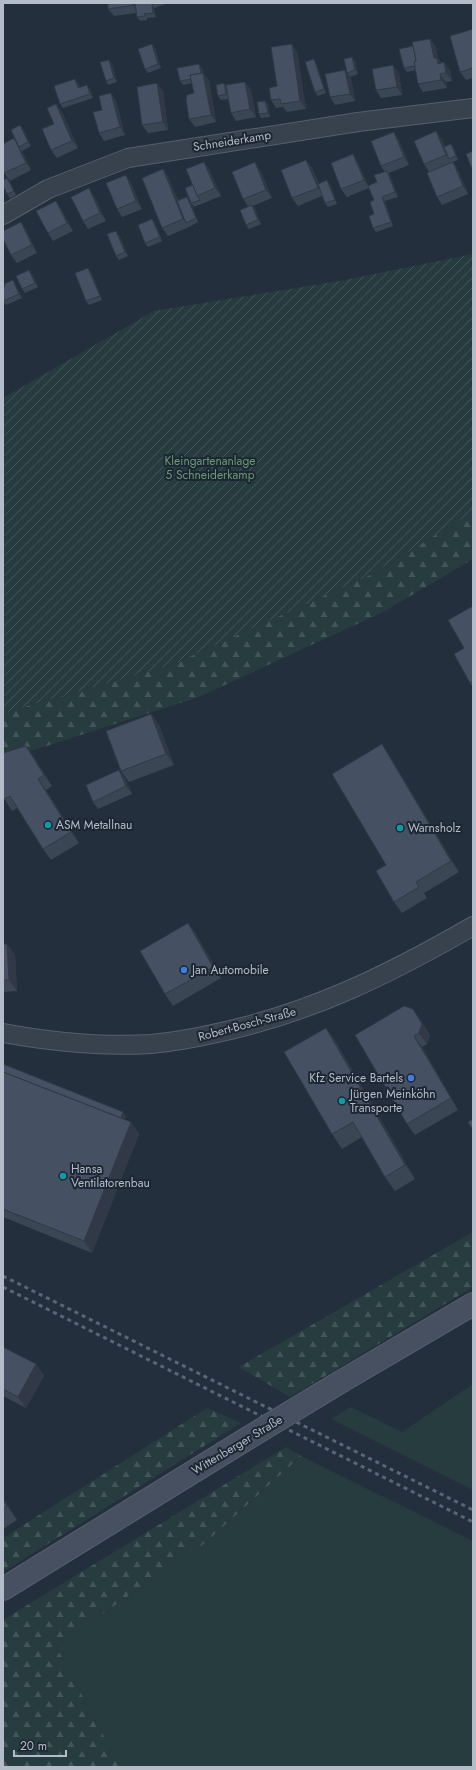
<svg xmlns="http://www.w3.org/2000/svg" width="476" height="1770" font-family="Jost,sans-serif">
	<defs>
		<pattern id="forest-firs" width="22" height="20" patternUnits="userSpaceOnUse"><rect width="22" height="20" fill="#263c3f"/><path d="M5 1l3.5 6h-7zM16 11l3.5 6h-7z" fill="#435659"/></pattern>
		<pattern id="garden-furrows" width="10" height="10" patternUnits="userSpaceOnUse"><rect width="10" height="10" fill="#263c3f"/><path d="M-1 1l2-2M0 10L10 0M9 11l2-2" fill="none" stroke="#435659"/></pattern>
	</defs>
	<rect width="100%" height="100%" fill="#242f3e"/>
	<g fill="#263c3f">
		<polygon points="473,1384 473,1490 331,1419 351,1407 402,1432"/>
		<polygon points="301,1456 473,1541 473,1767 120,1767 56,1646 205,1543"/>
	</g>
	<g fill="url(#forest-firs)">
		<polygon points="473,512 473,559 383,612 199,697 3,760 3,713 171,665 370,575"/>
		<polygon points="473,1232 473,1287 290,1397 239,1367"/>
		<polygon points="207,1408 241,1423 3,1572 3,1538"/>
		<polygon points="286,1447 301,1456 205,1543 56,1646 120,1767 3,1767 3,1620"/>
	</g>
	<polygon fill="url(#garden-furrows)" points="473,254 473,512 370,575 171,665 3,713 3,398 154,311 345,280"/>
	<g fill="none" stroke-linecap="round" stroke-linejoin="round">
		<defs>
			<g id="street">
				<polyline points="3,215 48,189 128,158 358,122 473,108"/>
				<path d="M3,1033C52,1042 101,1047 151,1044C173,1042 195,1038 217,1033C311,1013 390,974 473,926"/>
			</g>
			<g id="secondary">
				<polyline points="342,1381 473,1304"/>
				<polyline points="3,1589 248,1438"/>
			</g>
		</defs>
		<use href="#street" stroke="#565f6c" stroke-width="20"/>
		<use href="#secondary" stroke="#565f6c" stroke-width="24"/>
		<use href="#street" stroke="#38414e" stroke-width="18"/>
		<use href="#secondary" stroke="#465061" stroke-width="22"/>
		<g stroke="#5a6575" stroke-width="3" stroke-dasharray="4 4" stroke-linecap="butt">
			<polyline points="3,1276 473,1510"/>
			<polyline points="3,1287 473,1522"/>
		</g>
		<defs>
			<polyline id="secondary-bridge" points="248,1438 342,1381"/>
		</defs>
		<use href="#secondary-bridge" stroke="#565f6c" stroke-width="24" stroke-linecap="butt"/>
		<use href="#secondary-bridge" stroke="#465061" stroke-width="22"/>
	</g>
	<g fill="#3b4654">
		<polygon points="108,3 169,3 154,8 156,17 147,18 147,20 140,21 137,17 136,13 114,16 108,9"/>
		<polygon points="473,29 473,78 466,80 460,72"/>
		<polygon points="430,39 436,47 438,58 441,63 450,70 452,81 446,82 447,88 423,92 418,84 416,70 407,72 404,68 413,46"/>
		<polygon points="155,48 161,68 148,73 145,69"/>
		<polygon points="297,52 306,109 287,112 283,107 276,108 271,100 277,86"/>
		<polygon points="314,59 316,63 326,93 318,96 315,92"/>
		<polygon points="109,60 112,64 117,82 108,85 106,81"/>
		<polygon points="355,61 358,74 350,77 347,73"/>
		<polygon points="202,68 203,73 209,80 216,122 195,127 189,119 194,93 192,83 183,85 180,81"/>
		<polygon points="399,73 402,95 381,98 376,90"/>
		<polygon points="351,78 355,101 335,105 330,97"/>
		<polygon points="245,82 251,90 256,117 236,121 231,113 228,99 221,100 218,96 224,83 226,85"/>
		<polygon points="78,83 80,87 90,89 93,98 63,108 60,104"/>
		<polygon points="163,91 168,130 148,133 142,125"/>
		<polygon points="111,93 116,101 125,135 104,141 99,133 102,110"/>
		<polygon points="265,101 268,105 270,117 261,118 259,114"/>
		<polygon points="62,112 78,148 57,158 51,150 54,124"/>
		<polygon points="23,129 31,146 22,151 31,170 10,181 4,173 16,142"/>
		<polygon points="442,139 445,147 451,144 454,148 458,160 453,162 458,170 468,194 442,205 437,197 429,172 424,164"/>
		<polygon points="399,140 409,165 389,173 398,197 385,201 393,226 376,232 373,228 374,214 374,200 369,188 347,197 341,189 358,162 368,186 377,182 385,172 381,166"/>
		<polygon points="306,160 312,168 319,184 330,184 337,204 328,207 325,203 322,196 298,206 292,198"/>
		<polygon points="204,162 209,169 221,196 194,207 191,203 193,185"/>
		<polygon points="163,169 168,177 178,200 187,197 190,201 198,222 189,227 168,236 162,228"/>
		<polygon points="260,170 272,198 253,206 255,209 261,224 249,229 246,225 248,206 243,199"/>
		<polygon points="7,178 10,182 16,195 10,198 7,194"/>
		<polygon points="131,183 142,209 122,217 117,209"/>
		<polygon points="94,196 106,221 88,229 83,221"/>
		<polygon points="61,209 73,231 53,241 48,233"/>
		<polygon points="152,219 155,223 162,241 148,247 145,243"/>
		<polygon points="21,222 26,230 37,253 17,263 11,255"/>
		<polygon points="119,235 128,256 119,260 116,256"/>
		<polygon points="91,272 102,300 89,305 86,301"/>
		<polygon points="32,274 38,287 25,293 22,289"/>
		<polygon points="15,284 22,298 6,305 3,301"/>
		<polygon points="473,606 473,687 470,683 464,648"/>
		<polygon points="151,714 159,725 174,765 129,782 121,771"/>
		<polygon points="26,746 34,757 52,786 46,790 79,843 51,860 43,849 17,808 12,811 3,797"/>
		<polygon points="389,755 459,872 424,893 427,898 402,913 394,902 386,865"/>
		<polygon points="119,770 125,778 132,794 98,809 93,802"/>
		<polygon points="188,923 196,934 221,978 173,1006 165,994"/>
		<polygon points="3,944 7,944 15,955 17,991 3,992"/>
		<polygon points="421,1020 430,1035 427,1044 422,1047 458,1110 415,1135 407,1124 355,1035"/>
		<polygon points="326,1028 336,1042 415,1179 395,1191 385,1177 362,1137 342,1149 332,1134"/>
		<polygon points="3,1064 123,1112 126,1116 124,1120 131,1122 139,1134 92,1253 3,1217"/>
		<polygon points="3,1347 36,1364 44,1376 26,1408 3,1396"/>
		<polygon points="3,1498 17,1520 3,1529"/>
	</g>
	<g fill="#303945">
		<polygon points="133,3 137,3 138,13 133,5"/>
		<polygon points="152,4 154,8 156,17 153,13"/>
		<polygon points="430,39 436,47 438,58 443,65 444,71 434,58"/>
		<polygon points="152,44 155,48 161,68 158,64"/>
		<polygon points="292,44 297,52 306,109 300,101"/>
		<polygon points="352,57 355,61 358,74 355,70"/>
		<polygon points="314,59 316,63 326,93 324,89"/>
		<polygon points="109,60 112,64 117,82 114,78"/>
		<polygon points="444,62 450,70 452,81 446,73"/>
		<polygon points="199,64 202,68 204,81 201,77"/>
		<polygon points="393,65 399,73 402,95 397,87"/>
		<polygon points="345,70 351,78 355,101 350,94"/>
		<polygon points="203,73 209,80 216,122 211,115"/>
		<polygon points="440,74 446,82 447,88 441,80"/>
		<polygon points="75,79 78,83 81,92 78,88"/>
		<polygon points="245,82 251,90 256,117 250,109"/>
		<polygon points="157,83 163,91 168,130 163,122"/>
		<polygon points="87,85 90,89 93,98 90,94"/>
		<polygon points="111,93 116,101 125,135 120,127"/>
		<polygon points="265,101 268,105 270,117 268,113"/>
		<polygon points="56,104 62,112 78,148 72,141"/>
		<polygon points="20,125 23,129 31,146 28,142"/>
		<polygon points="436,131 442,139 450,158 449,159 446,155"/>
		<polygon points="394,132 399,140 409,165 404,157"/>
		<polygon points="14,138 20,146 19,147 22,151 31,170 26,163"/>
		<polygon points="451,144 454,148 458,160 456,156"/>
		<polygon points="353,154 358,162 369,187 364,180"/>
		<polygon points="306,160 312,168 323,195 318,188"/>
		<polygon points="204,162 209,169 221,196 215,188"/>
		<polygon points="255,162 260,170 272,198 266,190"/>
		<polygon points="453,162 458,170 468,194 463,186"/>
		<polygon points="163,169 168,177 187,222 186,223 189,227 183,219"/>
		<polygon points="387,171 390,175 398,197 395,192"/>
		<polygon points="126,175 131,183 142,209 136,201"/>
		<polygon points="7,178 10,182 16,195 14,191"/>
		<polygon points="327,180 330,184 337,204 335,200"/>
		<polygon points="89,188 94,196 106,221 100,213"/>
		<polygon points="187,197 190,201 198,222 196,218"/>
		<polygon points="382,197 385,201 393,226 391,222"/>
		<polygon points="56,201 61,209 73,231 67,223"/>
		<polygon points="252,205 255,209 261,224 258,220"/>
		<polygon points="152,219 155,223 162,241 160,237"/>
		<polygon points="21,222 26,230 37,253 32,245"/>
		<polygon points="116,231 119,235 128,256 125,252"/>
		<polygon points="88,268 91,272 102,300 100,296"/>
		<polygon points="29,270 32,274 38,287 35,283"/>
		<polygon points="13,280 22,298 19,294"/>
		<polygon points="151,714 159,725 174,765 166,754"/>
		<polygon points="382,744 389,755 459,872 451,861"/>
		<polygon points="26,746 34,757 52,786 44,775"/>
		<polygon points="119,770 125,778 132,794 126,786"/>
		<polygon points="38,779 46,790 79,843 71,832"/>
		<polygon points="188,923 196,934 221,978 213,967"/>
		<polygon points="7,944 15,955 17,991 9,980"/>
		<polygon points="413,1009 421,1020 430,1035 427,1044 419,1033"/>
		<polygon points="326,1028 336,1042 415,1179 405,1165"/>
		<polygon points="414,1036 422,1047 458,1110 451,1098"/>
		<polygon points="123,1112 126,1116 122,1127 119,1123"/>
		<polygon points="131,1122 139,1134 92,1253 84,1241"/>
		<polygon points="36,1364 44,1376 26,1408 18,1397"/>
		<polygon points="3,1498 17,1520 7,1506 3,1500"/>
	</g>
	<g fill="#455162" stroke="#303945">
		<polygon points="108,3 133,3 133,5 108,9"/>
		<polygon points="135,3 154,3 152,4 153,13 144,14 145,16 137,17"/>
		<polygon points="473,29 473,68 460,72 450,36"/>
		<polygon points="430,39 434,58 437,58 438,64 444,62 446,73 440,74 441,80 418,84 414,62 416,61 412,42"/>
		<polygon points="152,44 158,64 145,69 138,49"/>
		<polygon points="292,44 300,101 281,104 280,99 271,100 269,88 277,86 271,47"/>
		<polygon points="413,46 416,61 414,62 415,66 404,68 399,49"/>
		<polygon points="352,57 355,70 347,73 344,59"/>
		<polygon points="314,59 324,89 315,92 305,62"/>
		<polygon points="109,60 114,78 106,81 100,62"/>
		<polygon points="199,64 201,73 190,75 191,79 180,81 177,68"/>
		<polygon points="393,65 397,87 376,90 372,69"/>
		<polygon points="345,70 350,94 330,97 325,74"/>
		<polygon points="203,73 211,115 189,119 186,99 187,95 194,93 190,75"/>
		<polygon points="75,79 78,88 87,85 90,94 60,104 54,86"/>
		<polygon points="245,82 250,109 231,113 226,85"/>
		<polygon points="157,83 163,122 142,125 137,87"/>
		<polygon points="224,83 226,94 218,96 216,85"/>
		<polygon points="111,93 120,127 99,133 93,112 102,110 99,96"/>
		<polygon points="265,101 268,113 259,114 257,102"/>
		<polygon points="56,104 72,141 51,150 42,129 54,124 47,108"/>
		<polygon points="20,125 28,142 19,147 11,130"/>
		<polygon points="436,131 446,155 424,164 414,141"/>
		<polygon points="394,132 404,157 381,166 371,141"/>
		<polygon points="14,138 26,163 4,173 3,171 3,144"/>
		<polygon points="451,144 456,156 449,159 444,147"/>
		<polygon points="473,151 473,171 466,154"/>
		<polygon points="353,154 364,180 341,189 331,163"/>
		<polygon points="306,160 318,188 292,198 281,170"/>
		<polygon points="204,162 215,188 197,196 186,169"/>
		<polygon points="255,162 266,190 243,199 232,172"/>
		<polygon points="453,162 463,186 437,197 427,173"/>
		<polygon points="163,169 183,219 162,228 142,178"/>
		<polygon points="387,171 395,192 382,197 391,222 373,228 369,216 374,214 370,202 374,200 368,186 377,182 374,175"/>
		<polygon points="126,175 136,201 117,209 106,183"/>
		<polygon points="7,178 14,191 7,194 3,186 3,180"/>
		<polygon points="327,180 335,200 325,203 318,184"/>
		<polygon points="193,185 197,196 200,200 191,203 185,188"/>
		<polygon points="89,188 100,213 83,221 71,197"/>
		<polygon points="187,197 196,218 186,223 177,201"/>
		<polygon points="56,201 67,223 48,233 36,211"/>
		<polygon points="252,205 258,220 246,225 240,210"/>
		<polygon points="152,219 160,237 145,243 138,225"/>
		<polygon points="21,222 32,245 11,255 3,239 3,231"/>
		<polygon points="116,231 125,252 116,256 107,234"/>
		<polygon points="88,268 100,296 86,301 75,273"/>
		<polygon points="29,270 35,283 22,289 16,276"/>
		<polygon points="13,280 19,294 3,301 3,287 5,286 4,284"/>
		<polygon points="473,606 473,681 470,683 454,654 464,648 448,620"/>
		<polygon points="151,714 166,754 121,771 106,731"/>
		<polygon points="382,744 451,861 416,882 419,887 394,902 376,871 386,865 332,774"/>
		<polygon points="26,746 44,775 38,779 71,832 43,849 10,796 4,799 3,797 3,753"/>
		<polygon points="119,770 126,786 93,802 86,785"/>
		<polygon points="188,923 213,967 165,994 140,951"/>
		<polygon points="3,944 7,944 9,980 3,980"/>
		<polygon points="404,1006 413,1009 422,1024 419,1033 414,1036 451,1098 407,1124 355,1035"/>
		<polygon points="326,1028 405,1165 385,1177 353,1122 332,1134 284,1052"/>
		<polygon points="3,1064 123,1112 121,1118 3,1072"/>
		<polygon points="3,1072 131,1122 84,1241 3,1209"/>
		<polygon points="473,1119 473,1130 468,1122"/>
		<polygon points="3,1347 36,1364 18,1397 3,1389"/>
		<polygon points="3,1500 7,1506 3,1508"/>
	</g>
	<g fill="#0f9aa8" stroke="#1d2633" stroke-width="1.5">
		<circle cx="48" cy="825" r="4"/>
		<circle cx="400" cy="828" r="4"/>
		<circle cx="342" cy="1101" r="4"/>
		<circle cx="63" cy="1176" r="4"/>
	</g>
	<g fill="#3f7fe0" stroke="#1d2633" stroke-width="1.5">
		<circle cx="184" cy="970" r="4"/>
		<circle cx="411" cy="1078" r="4"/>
	</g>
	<g text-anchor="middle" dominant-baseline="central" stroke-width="4" stroke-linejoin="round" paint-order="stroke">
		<g font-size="12" fill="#b4bcc9" stroke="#1d2633">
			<text transform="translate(232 141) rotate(-9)">Schneiderkamp</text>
			<text transform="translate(247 1024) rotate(-15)">Robert-Bosch-Straße</text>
			<text transform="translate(237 1445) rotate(-31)">Wittenberger Straße</text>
		</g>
		<g font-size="12" fill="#6b9a76" stroke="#1d2633">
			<text x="210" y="461">Kleingartenanlage<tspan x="210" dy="14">5 Schneiderkamp</tspan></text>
		</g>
		<g font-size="12" fill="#b4bcc9" stroke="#1d2633" text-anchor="start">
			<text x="56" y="825">ASM Metallnau</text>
			<text x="408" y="828">Warnsholz</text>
			<text x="192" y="970">Jan Automobile</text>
			<text x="403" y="1078" text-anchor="end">Kfz Service Bartels</text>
			<text x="350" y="1094">Jürgen Meinköhn<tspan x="350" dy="14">Transporte</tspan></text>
			<text x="71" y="1169">Hansa<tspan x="71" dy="14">Ventilatorenbau</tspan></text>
		</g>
	</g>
	<rect width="476" height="1770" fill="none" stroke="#b4bcc9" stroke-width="8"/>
	<path d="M14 1750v6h52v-6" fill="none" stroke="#b4bcc9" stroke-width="2"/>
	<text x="20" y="1750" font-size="12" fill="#b4bcc9" stroke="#1d2633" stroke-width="3" paint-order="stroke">20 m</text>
</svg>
